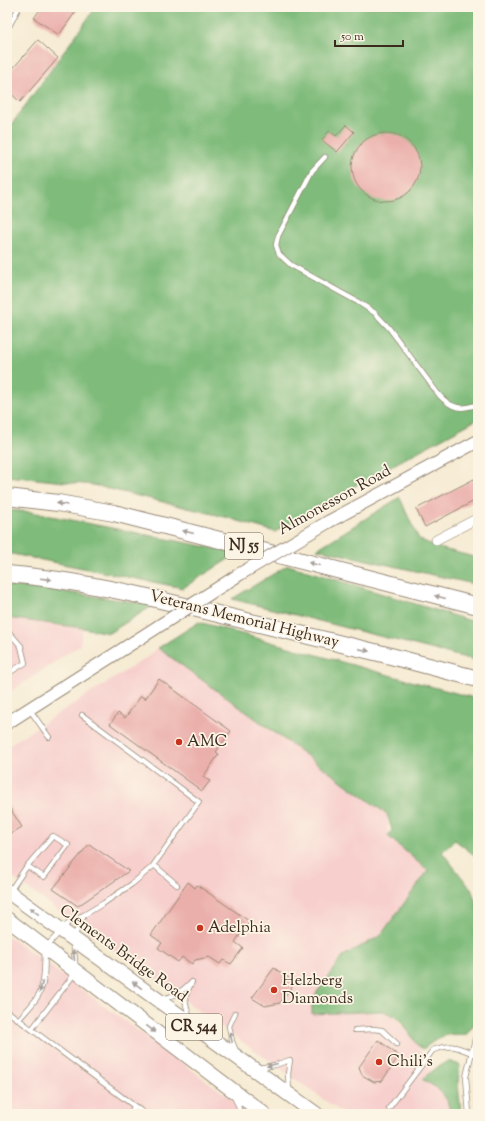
<svg xmlns="http://www.w3.org/2000/svg" width="485" height="1121" font-family="'Sorts Mill Goudy',serif">
	<rect width="100%" height="100%" fill="#fcf5e5"/>
	<filter id="ink" filterUnits="userSpaceOnUse"><feTurbulence type="fractalNoise" baseFrequency=".025" numOctaves="2"/><feDisplacementMap in="SourceGraphic" scale="8" xChannelSelector="R" yChannelSelector="G"/><feConvolveMatrix kernelMatrix="1 2 1 2 8 2 1 2 1" color-interpolation-filters="sRGB"/></filter>
	<filter id="wash" filterUnits="userSpaceOnUse"><feTurbulence type="fractalNoise" baseFrequency=".012" numOctaves="4" result="noise"/><feDisplacementMap in="SourceGraphic" scale="16" xChannelSelector="R" yChannelSelector="G"/><feGaussianBlur stdDeviation="0.9" result="paint"/><feColorMatrix in="noise" values="0 0 0 0 0 0 0 0 0 0 0 0 0 0 0 0 0 1.4 0 .05"/><feComposite in="paint" operator="in"/></filter>
	<g filter="url(#wash)">
		<rect width="100%" height="100%" fill="#f6ebd3"/>
		<g fill="#f7d0ce">
			<polygon points="7,618 83,628 80,645 7,694"/>
			<polygon points="158,648 387,814 388,836 428,871 380,936 343,956 312,1014 357,1012 392,1013 417,1045 447,1100 451,1114 344,1114 7,874 7,746 149,656"/>
			<polygon points="7,935 252,1114 7,1114"/>
		</g>
		<g fill="#7fbb7a" stroke="#5d724c">
			<polygon points="96,7 478,7 478,419 325,502 275,532 225,517 93,485 7,476 7,131"/>
			<polygon points="400,497 406,512 419,539 439,548 478,558 478,585 317,549"/>
			<polygon points="7,510 31,512 238,553 183,588 7,553"/>
			<polygon points="288,565 478,623 478,661 232,599"/>
			<polygon points="7,586 31,587 154,605 109,633 83,628 7,618"/>
			<path d="M199,622L385,674L478,699V858L455,840L442,852L471,889L478,907V1019L466,1035C443,1033 441,1036 423,1049L417,1045L401,1020L384,1011L312,1014V999L343,956L380,936L428,871L388,836L392,830L387,814L158,648Z"/>
			<polygon points="448,1061 460,1065 458,1084 461,1114 451,1114 447,1100 437,1088 422,1079 439,1066"/>
		</g>
		<g id="blocks">
			<g fill="#ebafab">
				<polygon points="42,7 79,7 59,35 34,18"/>
				<polygon points="38,40 58,58 20,102 7,90 7,75"/>
				<polygon points="346,125 354,132 337,152 322,140 329,131 336,136"/>
				<circle cx="386" cy="167" r="34"/>
				<polygon points="478,477 478,499 425,527 416,509"/>
				<polygon points="159,679 231,731 216,752 219,754 203,777 210,781 202,791 110,724 118,713 125,718 141,696 145,699"/>
				<polygon points="7,804 22,827 7,836"/>
				<polygon points="89,844 129,871 78,906 53,889"/>
				<polygon points="188,882 195,888 197,885 249,921 235,942 243,948 231,964 223,960 220,964 209,957 195,960 192,964 182,957 178,962 158,948 162,943 151,935"/>
				<polygon points="274,968 295,982 280,1003 265,1006 252,998"/>
				<polygon points="378,1040 399,1056 382,1081 374,1082 362,1075 359,1067"/>
			</g>
		</g>
	</g>
	<g filter="url(#ink)">
		<use href="#blocks" fill-opacity="0" stroke="#988a78" stroke-width="1"/>
		<g fill="none" stroke-linecap="round" stroke-linejoin="round">
			<defs>
				<g id="service">
					<polyline points="7,30 19,7"/>
					<path d="M325,157L312,171L278,236L276,245L279,254L291,265L358,302L375,313L389,328L439,395C451,408 461,411 478,404"/>
					<polyline points="7,630 21,646 25,663 7,674"/>
					<polyline points="30,710 49,737"/>
					<polyline points="154,865 177,885"/>
					<polyline points="10,891 27,866 53,836 68,845 44,877 27,866"/>
					<path d="M161,999C173,997 180,993 189,984"/>
					<polyline points="7,1011 145,1114"/>
					<polyline points="235,1013 229,1026 232,1041 236,1051"/>
					<path d="M190,1018C184,1001 183,998 192,982"/>
					<path d="M19,1019C26,1011 36,1002 40,992C46,979 44,962 45,948L71,920L84,915L104,903L132,884L152,867L199,802L82,715"/>
					<polyline points="32,1029 76,972 73,939 84,915"/>
					<polyline points="355,1030 373,1029 382,1030 397,1044"/>
					<polyline points="259,1068 275,1065 290,1060 288,1074 289,1091"/>
					<polyline points="234,1097 238,1105 240,1114"/>
					<path d="M389,1108L433,1050C456,1042 458,1049 478,1055"/>
					<polyline points="131,1114 134,1106"/>
					<polyline points="469,1114 466,1077 475,1039 478,1035"/>
				</g>
				<polyline id="minor" points="436,540 478,518"/>
				<g id="secondary">
					<polyline points="328,522 478,441"/>
					<polyline points="7,723 134,642"/>
				</g>
				<g id="primary">
					<polyline points="7,891 316,1114"/>
					<polyline points="7,919 264,1114"/>
				</g>
				<g id="motorway">
					<polyline points="7,497 58,503 114,513 478,606"/>
					<path d="M7,574C56,578 104,587 152,598L383,654L478,679"/>
				</g>
			</defs>
			<use href="#service" stroke="#988a78" stroke-width="6"/>
			<use href="#minor" stroke="#988a78" stroke-width="10"/>
			<use href="#secondary" stroke="#988a78" stroke-width="14"/>
			<use href="#primary" stroke="#988a78" stroke-width="16"/>
			<use href="#motorway" stroke="#988a78" stroke-width="18"/>
			<use href="#service" stroke="#fff" stroke-width="4.5"/>
			<use href="#minor" stroke="#fff" stroke-width="9"/>
			<use href="#secondary" stroke="#fff" stroke-width="12"/>
			<use href="#primary" stroke="#fff" stroke-width="14"/>
			<use href="#motorway" stroke="#fff" stroke-width="16"/>
			<defs>
				<polyline id="secondary-bridge" points="134,642 240,574 328,522"/>
			</defs>
			<use href="#secondary-bridge" stroke="#988a78" stroke-width="14" stroke-linecap="butt"/>
			<use href="#secondary-bridge" stroke="#fff" stroke-width="12"/>
		</g>
		<defs><path id="oneway-solid" d="M-6-.8H1V-3.2L6.5 0L1 3.2V.8H-6Z"/></defs>
		<g fill="#a79f9a">
			<use href="#oneway-solid" transform="translate(62 504) rotate(-171)"/>
			<use href="#oneway-solid" transform="translate(188 532) rotate(-166)"/>
			<use href="#oneway-solid" transform="translate(314 564) rotate(-166)"/>
			<use href="#oneway-solid" transform="translate(46 579) rotate(7)"/>
			<use href="#oneway-solid" transform="translate(440 597) rotate(-166)"/>
			<use href="#oneway-solid" transform="translate(364 650) rotate(14)"/>
			<use href="#oneway-solid" transform="translate(34 911) rotate(-144)"/>
			<use href="#oneway-solid" transform="translate(74 955) rotate(-95)"/>
			<use href="#oneway-solid" transform="translate(137 985) rotate(-144)"/>
			<use href="#oneway-solid" transform="translate(41 987) rotate(105)"/>
			<use href="#oneway-solid" transform="translate(151 1029) rotate(37)"/>
			<use href="#oneway-solid" transform="translate(231 1037) rotate(-102)"/>
			<use href="#oneway-solid" transform="translate(272 1065) rotate(166)"/>
		</g>
	</g>
	<g fill="#c8321e" stroke="#fcf5e5" stroke-width="1.5">
		<circle cx="179" cy="742" r="4"/>
		<circle cx="200" cy="928" r="4"/>
		<circle cx="274" cy="990" r="4"/>
		<circle cx="379" cy="1062" r="4"/>
	</g>
	<g text-anchor="middle" dominant-baseline="central" stroke-width="3.5" stroke-linejoin="round" paint-order="stroke">
		<g fill="#fcf5e5" stroke="#75675a" stroke-width="1">
			<rect x="225" y="533" width="38" height="26" rx="3"/>
			<rect x="166" y="1014" width="56" height="26" rx="3"/>
		</g>
		<g font-size="15" font-weight="bold" fill="#3b2a1e">
			<text x="244" y="546">NJ 55</text>
			<text x="194" y="1027">CR 544</text>
		</g>
		<g font-size="16" fill="#3b2a1e" stroke="#fcf5e5">
			<text transform="translate(335 501) rotate(-29)">Almonesson Road</text>
			<text transform="translate(244 620) rotate(14)">Veterans Memorial Highway</text>
			<text transform="translate(123 954) rotate(36)">Clements Bridge Road</text>
		</g>
		<g font-size="16" fill="#3b2a1e" stroke="#fcf5e5" text-anchor="start">
			<text x="187" y="742">AMC</text>
			<text x="208" y="928">Adelphia</text>
			<text x="282" y="981">Helzberg<tspan x="282" dy="18">Diamonds</tspan></text>
			<text x="387" y="1062">Chili's</text>
		</g>
	</g>
	<rect width="485" height="1121" fill="none" stroke="#fcf5e5" stroke-width="24"/>
	<path d="M335 40v6h68v-6" fill="none" stroke="#3b2a1e" stroke-width="2"/>
	<text x="341" y="40" font-size="12" fill="#3b2a1e" stroke="#fcf5e5" stroke-width="3" paint-order="stroke">50 m</text>
</svg>
